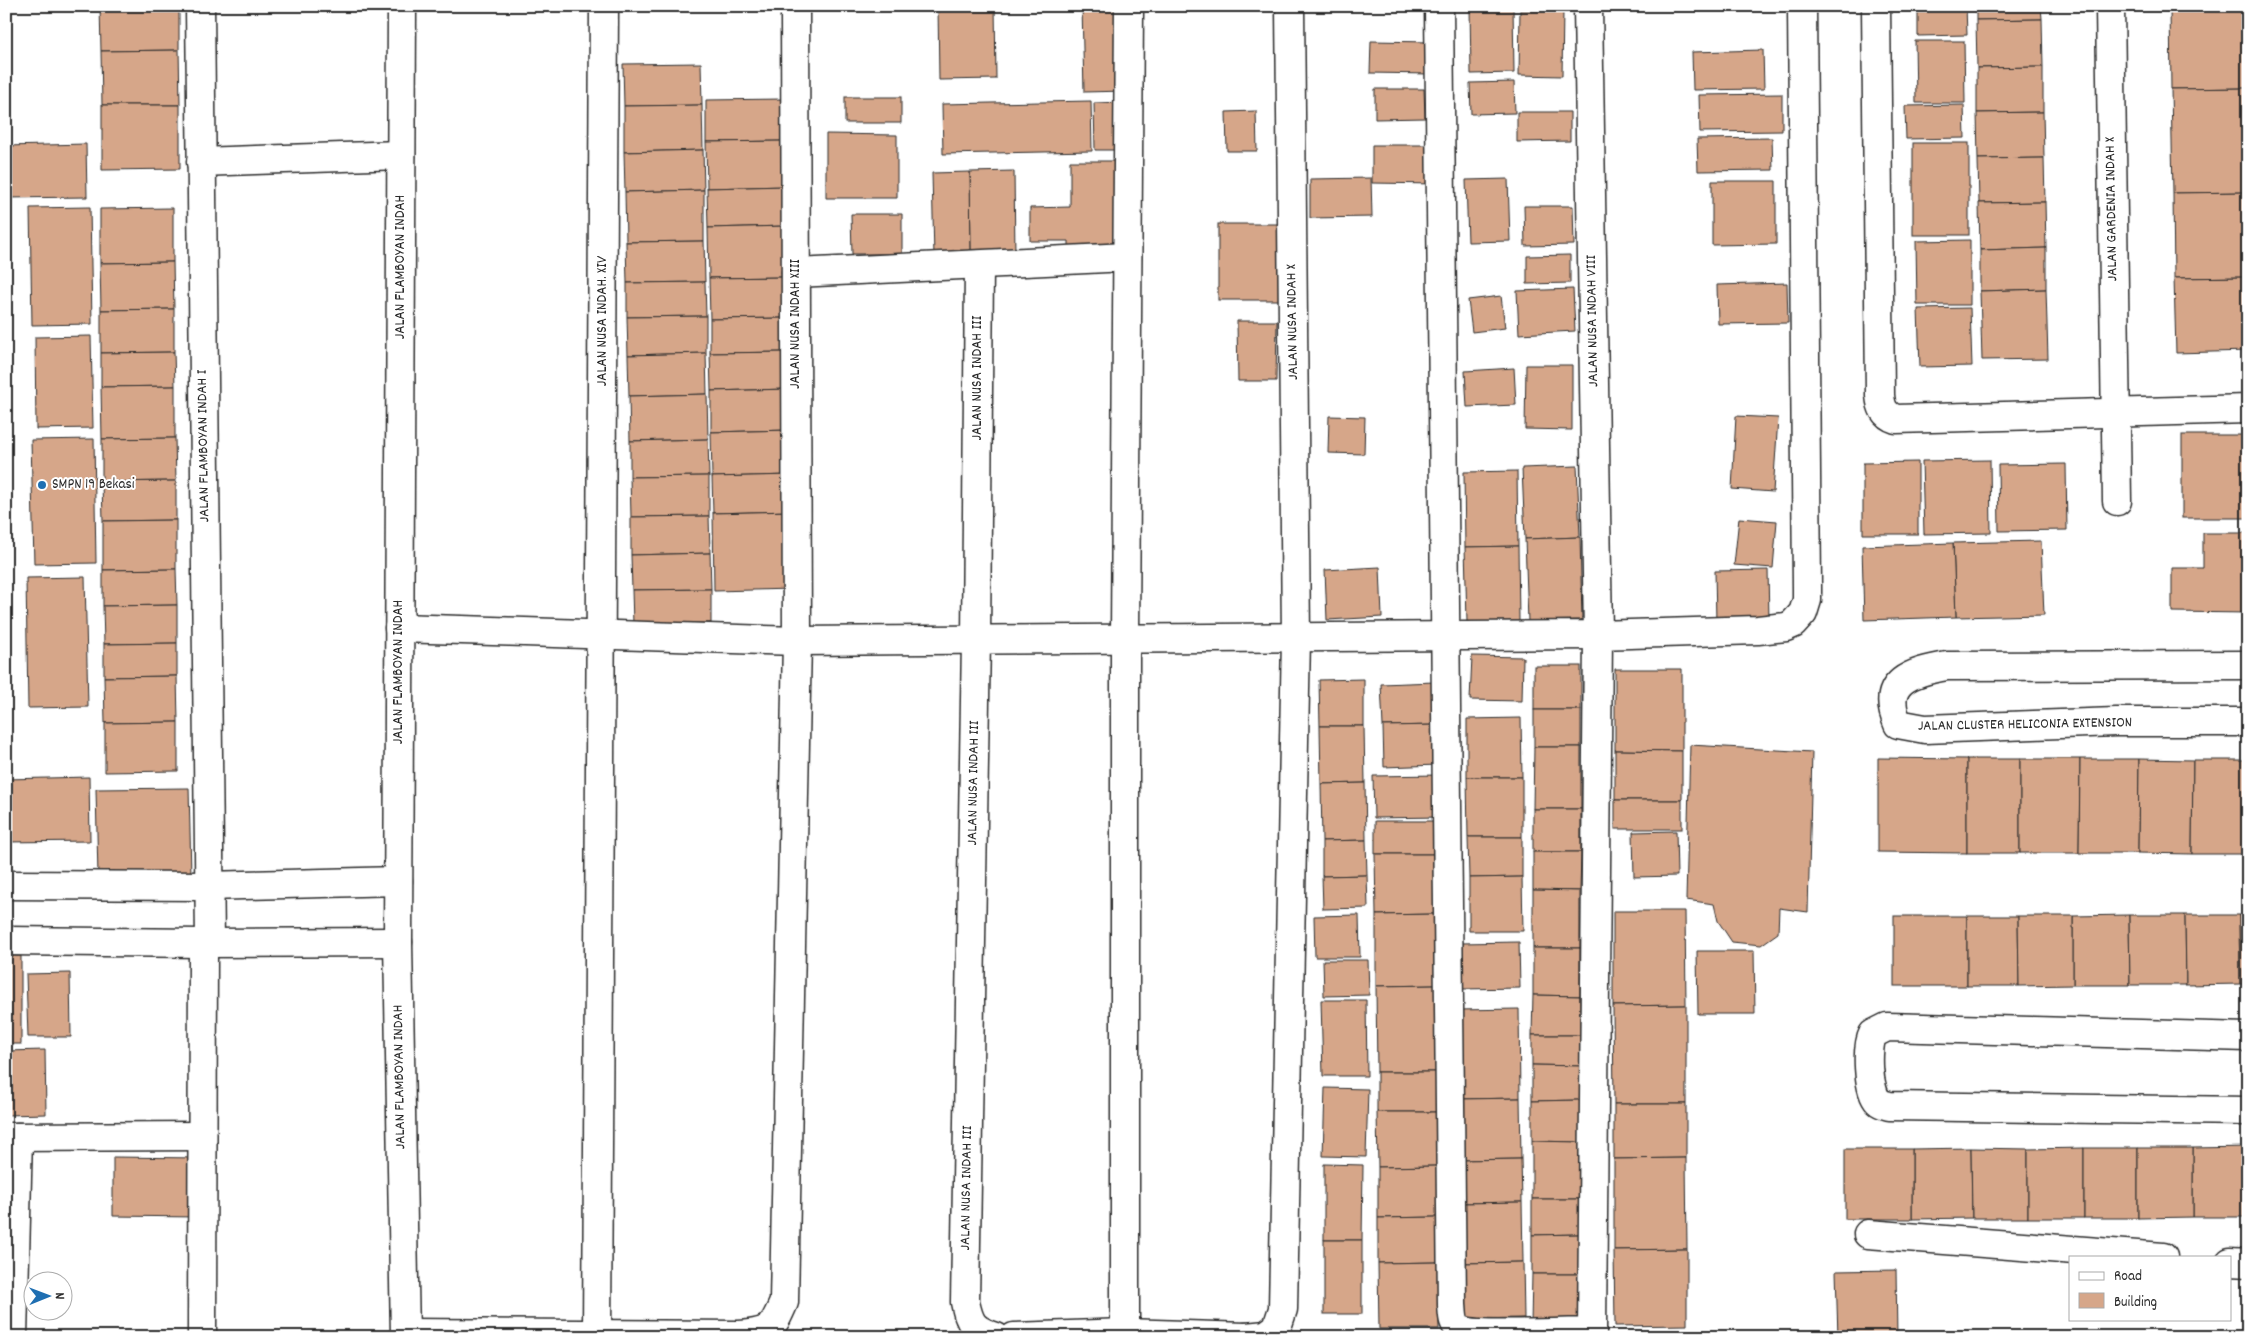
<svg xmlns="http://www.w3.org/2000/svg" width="2254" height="1343" font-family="Dekko,sans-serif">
	<rect width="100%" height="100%" fill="#fff"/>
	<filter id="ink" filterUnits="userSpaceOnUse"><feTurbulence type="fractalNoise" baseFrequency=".02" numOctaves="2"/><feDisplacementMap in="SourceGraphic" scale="10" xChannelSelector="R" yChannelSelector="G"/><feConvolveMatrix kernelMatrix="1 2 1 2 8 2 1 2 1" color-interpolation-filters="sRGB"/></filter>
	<g filter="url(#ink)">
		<g fill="#d6a689" stroke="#2b2b2b">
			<polygon points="100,6 179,6 179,50 101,51"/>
			<polygon points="938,6 995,6 996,79 939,80"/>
			<polygon points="1082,6 1124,6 1126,91 1084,92"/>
			<polygon points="1918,6 1966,6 1967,35 1918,36"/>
			<polygon points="1976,6 2041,6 2042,19 1976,20"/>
			<polygon points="2170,6 2248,6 2248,88 2171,89"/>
			<polygon points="1470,7 1513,7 1514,73 1471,74"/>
			<polygon points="1520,10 1563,11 1562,76 1519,75"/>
			<polygon points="2042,19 2043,67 1977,68 1976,20"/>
			<polygon points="1371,41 1430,42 1430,74 1370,73"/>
			<polygon points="1915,41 1964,41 1965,103 1916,103"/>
			<polygon points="179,50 180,105 102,105 101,51"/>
			<polygon points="1763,50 1764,89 1693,90 1692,52"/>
			<polygon points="701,63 702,105 624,106 623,64"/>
			<polygon points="2043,67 2043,112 1977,113 1977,68"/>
			<polygon points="1514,82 1515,113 1471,114 1470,83"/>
			<polygon points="2248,88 2248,192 2173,193 2171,89"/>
			<polygon points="1375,89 1424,89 1425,118 1375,119"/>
			<polygon points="1782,94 1782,131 1700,132 1699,95"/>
			<rect x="845" y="97" width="56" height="26"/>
			<polygon points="784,99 785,141 706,142 706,100"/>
			<polygon points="1091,101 1092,151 943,154 942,104"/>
			<polygon points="1126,102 1127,150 1095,150 1094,103"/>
			<polygon points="102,105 180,105 180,169 102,170"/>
			<polygon points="702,105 703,150 624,152 624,106"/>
			<polygon points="1964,105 1965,138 1906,139 1905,106"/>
			<polygon points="1256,111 1257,151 1227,151 1226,112"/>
			<polygon points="1517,112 1570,112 1570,141 1517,142"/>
			<polygon points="2043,112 2044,158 1978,159 1977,113"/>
			<polygon points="826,134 897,135 897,198 826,198"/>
			<polygon points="1772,138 1773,170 1698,171 1697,139"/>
			<polygon points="785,141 786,186 707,188 706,142"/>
			<rect x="1913" y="143" width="56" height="92"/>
			<polygon points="86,144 87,197 6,198 6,146"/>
			<polygon points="1372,145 1435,145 1435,184 1372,183"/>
			<polygon points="703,150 704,190 625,192 624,152"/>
			<polygon points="2044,158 2045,202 1979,203 1978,159"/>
			<polygon points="1070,161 1115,161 1115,255 1069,255 1069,241 1030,241 1030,208 1070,207"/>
			<polygon points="1014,171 1015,255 971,256 970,172"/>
			<polygon points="970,172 971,256 934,257 932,173"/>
			<polygon points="1371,178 1372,217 1310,218 1310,179"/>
			<polygon points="1508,179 1510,241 1468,242 1466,180"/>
			<polygon points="1712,181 1776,181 1776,244 1712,245"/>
			<polygon points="786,186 786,226 708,228 707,188"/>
			<polygon points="704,190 704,241 626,242 625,192"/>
			<polygon points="2248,192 2248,277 2174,278 2173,193"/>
			<polygon points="2045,202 2046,248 1980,250 1979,203"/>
			<polygon points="1524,206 1573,206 1574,245 1525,246"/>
			<polygon points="90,207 92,324 32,325 30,208"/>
			<polygon points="173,208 173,262 100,263 100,209"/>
			<polygon points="851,214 902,214 902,254 852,254"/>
			<rect x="1218" y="224" width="69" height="76"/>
			<polygon points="786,226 787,277 709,278 708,228"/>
			<polygon points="1970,240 1970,305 1917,305 1916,241"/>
			<polygon points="704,241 705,282 627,283 626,242"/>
			<polygon points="2046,248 2046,289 1980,291 1980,250"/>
			<polygon points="1570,255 1570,283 1527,284 1527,256"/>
			<polygon points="173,262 174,309 101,310 100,263"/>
			<polygon points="787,277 788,318 710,319 709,278"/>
			<polygon points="2248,277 2248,351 2176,353 2174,278"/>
			<polygon points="705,282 706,316 627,317 627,283"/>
			<polygon points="1787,283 1788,323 1718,324 1717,285"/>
			<polygon points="1573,289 1575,331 1519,334 1517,291"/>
			<polygon points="2046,289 2048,359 1982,360 1980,291"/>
			<polygon points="1501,296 1505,328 1472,332 1468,300"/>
			<polygon points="1970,308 1972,366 1920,367 1918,309"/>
			<polygon points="174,309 174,352 101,353 101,310"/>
			<polygon points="706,316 706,353 628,355 627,317"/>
			<polygon points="788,318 789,352 710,353 710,319"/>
			<polygon points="1237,321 1277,321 1276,381 1238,381"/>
			<polygon points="91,336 93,428 36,429 35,337"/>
			<polygon points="174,352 175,386 101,387 101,353"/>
			<polygon points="789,352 789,389 711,391 710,353"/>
			<polygon points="706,353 707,394 629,396 628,355"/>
			<polygon points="1526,365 1572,365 1572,430 1525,429"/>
			<polygon points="1514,368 1516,405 1467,407 1465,371"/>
			<polygon points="175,386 175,438 102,439 101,387"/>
			<polygon points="789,389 790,430 711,432 711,391"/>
			<polygon points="707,394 708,439 630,441 629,396"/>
			<polygon points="1329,416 1365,417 1364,454 1328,453"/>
			<polygon points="1736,416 1778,418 1773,492 1732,489"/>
			<polygon points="790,430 791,475 712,477 711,432"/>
			<rect x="2182" y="435" width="66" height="83"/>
			<polygon points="175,438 176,481 102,482 102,439"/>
			<polygon points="94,439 96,563 34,564 31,440"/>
			<polygon points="708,439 709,476 630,477 630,441"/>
			<polygon points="1990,460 1991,533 1924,534 1922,461"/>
			<polygon points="1918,462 1918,534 1863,534 1863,463"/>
			<polygon points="2066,464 2067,530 1999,531 1998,465"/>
			<polygon points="1577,466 1580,537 1525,539 1522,468"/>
			<polygon points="1517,471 1518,546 1465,547 1464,472"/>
			<polygon points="791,475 791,511 713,513 712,477"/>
			<polygon points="709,476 709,516 631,517 630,477"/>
			<polygon points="176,481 176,520 103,521 102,482"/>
			<polygon points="791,511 793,589 714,591 713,513"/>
			<polygon points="709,516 710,553 631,555 631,517"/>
			<polygon points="1739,518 1777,521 1773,568 1734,565"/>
			<polygon points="176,520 176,569 103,570 103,521"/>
			<polygon points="2203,533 2248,533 2248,613 2172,612 2172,568 2203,568"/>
			<polygon points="1580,537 1582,620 1528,621 1525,539"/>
			<polygon points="2041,541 2044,615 1956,617 1953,543"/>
			<polygon points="1953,543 1956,617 1864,620 1862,546"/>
			<polygon points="1518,546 1519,621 1467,622 1465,547"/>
			<polygon points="710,553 711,589 632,590 631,555"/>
			<polygon points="1380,567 1382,617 1327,620 1325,570"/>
			<polygon points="176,569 177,605 103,606 103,570"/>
			<polygon points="1768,570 1769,621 1716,622 1715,571"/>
			<polygon points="85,577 88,707 28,708 26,578"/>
			<polygon points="711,589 711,623 633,624 632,590"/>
			<polygon points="177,605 177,643 104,644 103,606"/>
			<polygon points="177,643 177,676 104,677 104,644"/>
			<polygon points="1472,656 1523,657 1522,701 1470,700"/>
			<rect x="1534" y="666" width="47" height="44"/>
			<polygon points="1615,669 1682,669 1682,751 1615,750"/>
			<polygon points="177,676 178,722 105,723 104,677"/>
			<polygon points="1364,679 1364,726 1320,726 1319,680"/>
			<polygon points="1435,682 1437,725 1383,726 1381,684"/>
			<rect x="1534" y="710" width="47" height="37"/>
			<polygon points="1521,718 1522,777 1467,777 1467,719"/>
			<polygon points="178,722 178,771 105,772 105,723"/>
			<polygon points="1437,725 1438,765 1384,767 1383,726"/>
			<polygon points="1320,726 1364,726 1365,783 1321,784"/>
			<polygon points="1690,745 1812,752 1808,912 1779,908 1778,933 1761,945 1732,942 1718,921 1714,904 1686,900"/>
			<polygon points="1534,747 1581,747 1581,809 1533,809"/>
			<polygon points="1615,750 1682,751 1682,800 1615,800"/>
			<polygon points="1878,758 1967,759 1967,853 1878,852"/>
			<rect x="1967" y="759" width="53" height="94"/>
			<polygon points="2020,759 2080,759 2079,853 2020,853"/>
			<polygon points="2080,759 2139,759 2138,853 2079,853"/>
			<polygon points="2139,759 2193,760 2192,854 2138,853"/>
			<polygon points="2193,760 2248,760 2247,854 2192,854"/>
			<polygon points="1439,775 1440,817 1374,818 1373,776"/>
			<polygon points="89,777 90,841 6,842 6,779"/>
			<polygon points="1467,777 1522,777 1522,837 1468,837"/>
			<polygon points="1365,783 1366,840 1322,841 1321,784"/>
			<polygon points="189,788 191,876 98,877 96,789"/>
			<rect x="1615" y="800" width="67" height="29"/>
			<rect x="1533" y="809" width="48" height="43"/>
			<rect x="1375" y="821" width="60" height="33"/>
			<polygon points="1676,831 1677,876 1634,877 1633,832"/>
			<polygon points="1468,837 1522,837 1522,877 1469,878"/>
			<polygon points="1366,840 1367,875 1322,876 1322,841"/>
			<polygon points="1533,852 1581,852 1580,891 1533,890"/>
			<polygon points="1375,854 1435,854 1436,914 1376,915"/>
			<polygon points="1367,875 1368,908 1323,909 1322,876"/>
			<polygon points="1522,877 1523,931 1469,931 1469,878"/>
			<polygon points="1533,890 1580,891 1580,948 1533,948"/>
			<polygon points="1613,911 1685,911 1686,1005 1613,1006"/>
			<polygon points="1436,914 1436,985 1376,986 1376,915"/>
			<polygon points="1359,915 1360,957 1315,957 1314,916"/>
			<polygon points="2129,915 2130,985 2073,985 2073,916"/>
			<polygon points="2129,915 2185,915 2186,985 2130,985"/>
			<polygon points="2185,915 2239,915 2240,984 2186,985"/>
			<polygon points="2239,915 2248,915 2248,984 2240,984"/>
			<rect x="1894" y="916" width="73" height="70"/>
			<polygon points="1967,916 2018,916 2019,986 1967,986"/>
			<polygon points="2018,916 2073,916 2073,985 2019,986"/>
			<polygon points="1519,942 1520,988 1462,989 1461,943"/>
			<polygon points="1533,948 1580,948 1580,996 1533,995"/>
			<polygon points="1697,951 1754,951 1755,1014 1698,1014"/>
			<rect x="6" y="956" width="15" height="88"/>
			<polygon points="1323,960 1368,960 1369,995 1324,996"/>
			<polygon points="70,973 71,1037 28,1037 26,974"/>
			<polygon points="1436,985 1437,1072 1377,1072 1376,986"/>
			<polygon points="1533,995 1580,996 1580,1035 1532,1035"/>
			<polygon points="1321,1000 1366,1000 1367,1076 1323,1076"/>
			<polygon points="1686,1005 1686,1104 1614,1104 1613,1006"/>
			<polygon points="1519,1009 1520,1098 1460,1099 1458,1010"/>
			<polygon points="1532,1035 1580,1035 1580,1066 1532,1065"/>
			<polygon points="45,1050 46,1114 6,1115 6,1051"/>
			<polygon points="1532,1065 1580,1066 1580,1100 1532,1101"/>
			<rect x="1377" y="1072" width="60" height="40"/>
			<polygon points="1325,1088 1368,1089 1366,1157 1323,1156"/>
			<polygon points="1520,1098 1521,1159 1461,1160 1460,1099"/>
			<polygon points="1580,1100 1580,1142 1532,1141 1532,1101"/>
			<polygon points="1614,1104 1686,1104 1686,1158 1614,1159"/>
			<polygon points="1377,1112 1437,1112 1438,1166 1378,1167"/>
			<polygon points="1532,1141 1580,1142 1579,1199 1532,1199"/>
			<polygon points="2248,1147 2248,1217 2193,1217 2193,1148"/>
			<polygon points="1971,1148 1972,1218 1912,1219 1912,1149"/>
			<polygon points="1971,1148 2028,1149 2028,1218 1972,1218"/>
			<polygon points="2084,1148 2084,1218 2028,1218 2028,1149"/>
			<rect x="2084" y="1148" width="54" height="70"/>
			<polygon points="2138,1148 2193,1148 2193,1217 2138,1218"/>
			<rect x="1845" y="1149" width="67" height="70"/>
			<polygon points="113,1157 198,1158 197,1217 113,1216"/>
			<polygon points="1686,1158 1687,1249 1614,1250 1614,1159"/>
			<polygon points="1521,1159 1522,1202 1462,1203 1461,1160"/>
			<polygon points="1324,1164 1363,1165 1362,1240 1324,1240"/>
			<polygon points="1438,1166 1438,1217 1378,1218 1378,1167"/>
			<polygon points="1532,1199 1579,1199 1579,1234 1532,1235"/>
			<polygon points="1522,1202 1523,1262 1463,1263 1462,1203"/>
			<polygon points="1438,1217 1438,1262 1378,1263 1378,1218"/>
			<polygon points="1579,1234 1579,1274 1532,1274 1532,1235"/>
			<rect x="1324" y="1240" width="38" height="74"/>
			<polygon points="1687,1249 1687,1325 1615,1326 1614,1250"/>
			<polygon points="1438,1262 1439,1329 1379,1329 1378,1263"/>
			<polygon points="1523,1262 1524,1318 1464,1319 1463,1263"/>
			<polygon points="1896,1270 1897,1337 1838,1337 1836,1271"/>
			<polygon points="1532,1274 1579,1274 1578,1324 1531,1324"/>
		</g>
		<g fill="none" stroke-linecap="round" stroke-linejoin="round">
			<defs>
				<g id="street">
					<polyline points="200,6 210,943"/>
					<polyline points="402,6 398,942 405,1337"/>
					<path d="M1439,6L1452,1305C1453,1314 1452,1324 1460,1329C1473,1337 1570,1332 1592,1332L1598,635L1588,6"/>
					<path d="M1876,6L1880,395C1881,407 1884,415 1896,419L2248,409"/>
					<polyline points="2110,6 2117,501"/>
					<polyline points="201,162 401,155"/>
					<path d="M979,265L976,640L965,1302C970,1325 973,1329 996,1337"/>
					<polyline points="796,273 1127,257"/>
					<polyline points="399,628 797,641 1598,635 1758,630 1786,627 1793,624 1803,613 1807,600 1807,588 1802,6"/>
					<path d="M2248,665L1947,666C1912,672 1879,681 1898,724L1925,729L2116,722H2248"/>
					<polyline points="6,885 209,886 398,881"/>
					<polyline points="6,941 203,943 398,942"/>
					<path d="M2248,1037L1887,1027L1873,1034C1866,1047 1868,1091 1878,1101C1881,1104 1885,1105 1889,1106L2248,1111"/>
					<polyline points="6,1137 202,1136"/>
					<polyline points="1868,1234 2163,1257"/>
					<polyline points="2230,1262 2248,1263"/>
					<path d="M405,1333L739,1335C770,1332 772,1330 784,1302L797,641L795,6"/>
					<polyline points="1125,1333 1125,639 1129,6"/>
					<polyline points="13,1337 18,1137"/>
					<polyline points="202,1337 203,943"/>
					<polyline points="597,1337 604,6"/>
					<polyline points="1014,1337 1125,1333 1246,1337"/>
					<polyline points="1246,1337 1266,1335 1277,1327 1283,1309 1296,638 1290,6"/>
				</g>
			</defs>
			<use href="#street" stroke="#2b2b2b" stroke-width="31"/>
			<use href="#street" stroke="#fff" stroke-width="28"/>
		</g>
	</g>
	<circle fill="#1f6fb2" stroke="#fff" stroke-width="2" cx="42" cy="485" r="5"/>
	<g text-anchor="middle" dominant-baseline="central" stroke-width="4" stroke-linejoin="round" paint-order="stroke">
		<g font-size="15" fill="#2b2b2b" stroke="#fff">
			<text transform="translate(2112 209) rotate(-91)">JALAN GARDENIA INDAH X</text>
			<text transform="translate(401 267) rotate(-90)">JALAN FLAMBOYAN INDAH</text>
			<text transform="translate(603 321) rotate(-90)">JALAN NUSA INDAH. XIV</text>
			<text transform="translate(1593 321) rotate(-91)">JALAN NUSA INDAH VIII</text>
			<text transform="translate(1293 322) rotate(-91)">JALAN NUSA INDAH X</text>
			<text transform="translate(796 324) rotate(-90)">JALAN NUSA INDAH XIII</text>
			<text transform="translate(978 378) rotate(-90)">JALAN NUSA INDAH III</text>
			<text transform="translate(204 446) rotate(-91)">JALAN FLAMBOYAN INDAH I</text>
			<text transform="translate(399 672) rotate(-90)">JALAN FLAMBOYAN INDAH</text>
			<text transform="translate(2025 725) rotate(-1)">JALAN CLUSTER HELICONIA EXTENSION</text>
			<text transform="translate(974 783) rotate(-89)">JALAN NUSA INDAH III</text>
			<text transform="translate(400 1077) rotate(-91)">JALAN FLAMBOYAN INDAH</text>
			<text transform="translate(967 1188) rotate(-89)">JALAN NUSA INDAH III</text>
		</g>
		<g font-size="15" fill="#2b2b2b" stroke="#fff" text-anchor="start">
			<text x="52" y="485">SMPN 19 Bekasi</text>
		</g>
	</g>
	<rect width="2254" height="1343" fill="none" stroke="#fff" stroke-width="25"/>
	<rect x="12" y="12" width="2229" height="1318" fill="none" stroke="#2b2b2b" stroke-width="2" filter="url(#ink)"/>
	<rect x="2069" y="1256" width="162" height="65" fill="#ffffff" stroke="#aaaaaa"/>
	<rect x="2079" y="1272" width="25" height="8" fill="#ffffff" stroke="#aaaaaa"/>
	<text x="2114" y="1280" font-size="15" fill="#2b2b2b">Road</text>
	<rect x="2079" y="1293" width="25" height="15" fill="#d6a689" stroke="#aaaaaa"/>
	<text x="2114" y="1306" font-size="15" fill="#2b2b2b">Building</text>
	<g transform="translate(48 1296) rotate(89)"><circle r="24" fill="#ffffff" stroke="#aaaaaa"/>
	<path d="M0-4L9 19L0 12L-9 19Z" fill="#1f6fb2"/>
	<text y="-8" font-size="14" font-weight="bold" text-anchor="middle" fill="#2b2b2b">N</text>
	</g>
</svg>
